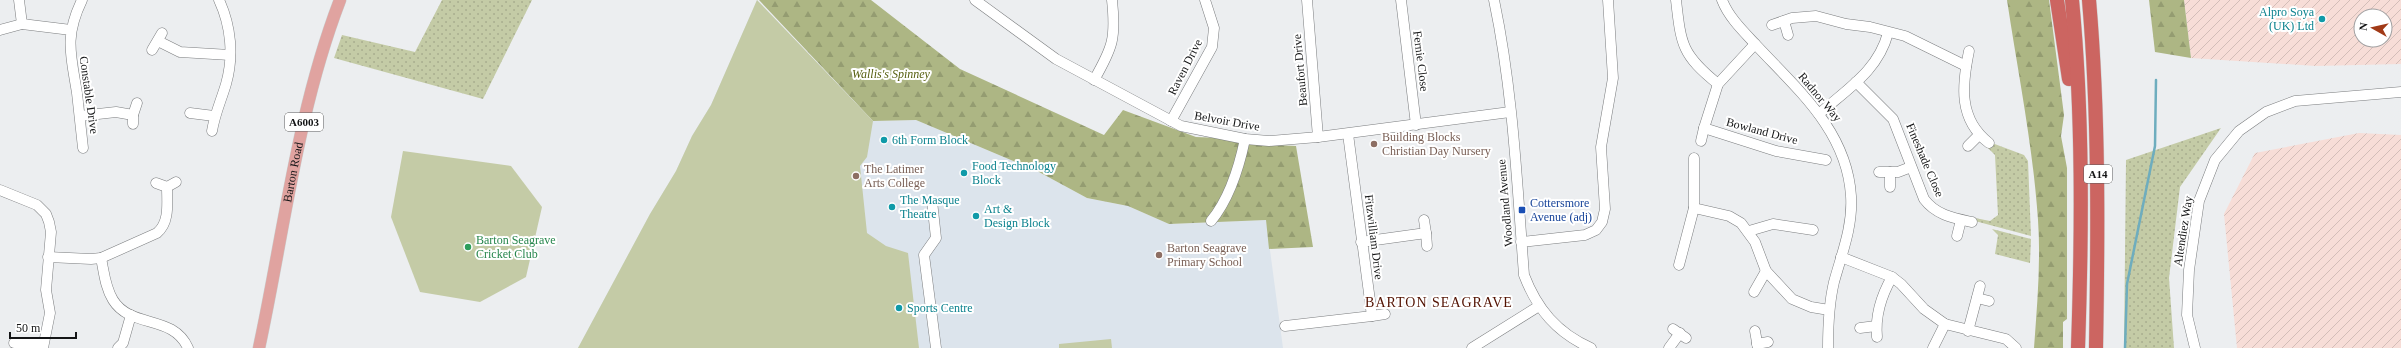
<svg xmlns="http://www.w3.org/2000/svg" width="2401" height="348" font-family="'Times New Roman',serif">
	<defs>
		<pattern id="industrial-furrows" width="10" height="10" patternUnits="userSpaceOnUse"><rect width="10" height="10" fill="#f7ddd7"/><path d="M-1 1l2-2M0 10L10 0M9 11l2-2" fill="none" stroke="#d3bdb8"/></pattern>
		<pattern id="grass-dots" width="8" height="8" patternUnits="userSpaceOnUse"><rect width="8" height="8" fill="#c4cba6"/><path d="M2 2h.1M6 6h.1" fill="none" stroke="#a8ad8e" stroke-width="1.8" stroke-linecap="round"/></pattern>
		<pattern id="forest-firs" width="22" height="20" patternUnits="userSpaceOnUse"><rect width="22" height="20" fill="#adb684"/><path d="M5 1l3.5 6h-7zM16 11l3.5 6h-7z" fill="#949c71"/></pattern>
	</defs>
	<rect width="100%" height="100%" fill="#eceef0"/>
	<g fill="url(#industrial-furrows)" fill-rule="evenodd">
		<path d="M2184,0H2401V64L2316,66L2191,58ZM2361,16H2385V40H2361Z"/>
		<polygon points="2359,133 2401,135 2401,348 2237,348 2224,214 2255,153"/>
	</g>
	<polygon fill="#dce4ec" points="757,0 873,121 916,120 1039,172 1087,198 1128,206 1169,224 1266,220 1283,348 578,348 650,214 676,171 692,136 711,105"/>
	<g fill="url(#grass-dots)">
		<polygon points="442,0 532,0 483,99 334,58 342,35 415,52"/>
		<polygon points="2221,128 2180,187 2169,278 2174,348 2124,348 2126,160"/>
		<polygon points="1992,143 2024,155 2028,161 2031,236 1975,221 1975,218 1990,221 1998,215 1995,155 1988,148"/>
		<polygon points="1992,229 2031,239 2030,263 1995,254 1998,235"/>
	</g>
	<g fill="url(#forest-firs)">
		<polygon points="759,0 871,0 960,69 1104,135 1123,110 1196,137 1245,139 1251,144 1296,146 1313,247 1269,249 1266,220 1169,224 1128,206 1087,198 1039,172 916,120 873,121"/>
		<path d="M2007,0H2049L2064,115L2061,136L2067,168V319L2063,322V348H2034C2037,306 2041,263 2038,220C2033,146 2018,73 2007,0Z"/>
		<polygon points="2149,0 2184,0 2191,58 2155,52"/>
	</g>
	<g fill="#c4cba6">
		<polygon points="757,0 873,121 867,157 860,166 867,233 886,246 908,253 919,348 578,348 650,214 676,171 692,136 711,105"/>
		<polygon points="403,151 511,166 542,207 526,277 480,302 420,292 391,217"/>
		<polygon points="1111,339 1112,348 1059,348 1059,344"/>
	</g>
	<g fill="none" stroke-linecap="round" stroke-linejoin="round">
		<polyline stroke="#6eadbe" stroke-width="2.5" points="2125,348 2127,284 2155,146 2156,80"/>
		<defs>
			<g id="minor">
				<polyline points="19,0 22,24 71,30"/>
				<path d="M82,0C64,37 71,55 77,93C79,111 81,129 83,148"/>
				<polyline points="975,0 1056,59 1181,126 1245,139 1269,141 1318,137 1510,112"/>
				<polyline points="1307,0 1318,137"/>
				<polyline points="1401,0 1416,125"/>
				<path d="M1494,0C1513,90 1517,183 1524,275C1537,309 1557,333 1591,348"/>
				<path d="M1676,0C1681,45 1682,55 1718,84"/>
				<path d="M1722,0C1729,18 1744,32 1757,46C1798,90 1847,131 1851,196C1853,226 1842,253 1834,282C1829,303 1828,326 1828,348"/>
				<polyline points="1784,21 1788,35"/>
				<polyline points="1772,25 1792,18 1816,16 1846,24 1870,27 1905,36 1966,66"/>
				<polyline points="0,30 22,24"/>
				<polyline points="158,41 180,52 230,55"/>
				<polyline points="1755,44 1718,84 1704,128 1776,151 1826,160"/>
				<polyline points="152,50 162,33"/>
				<path d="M1969,51C1962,85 1958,119 1989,143"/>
				<path d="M1094,80C1113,47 1116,38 1112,0"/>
				<path d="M1856,82L1893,119L1924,199C1936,215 1953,218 1972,222"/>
				<polyline points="190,113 214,116"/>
				<path d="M1819,114C1847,89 1878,71 1888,33"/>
				<polyline points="80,116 116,112 133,115"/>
				<polyline points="1171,121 1212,47 1214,28 1205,0"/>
				<polyline points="133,124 133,115 137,103"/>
				<path d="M212,131C215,113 221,101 226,84C234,56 231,26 219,0"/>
				<polyline points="1701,141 1704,128"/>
				<polyline points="1968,146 1979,135"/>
				<polyline points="1694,158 1694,208 1729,216 1741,223 1755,242 1766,271 1792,299 1811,307 1829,310"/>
				<polyline points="1879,172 1898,172 1911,167"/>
				<polyline points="156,183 167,187 176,182"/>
				<polyline points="1890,187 1890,172"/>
				<polyline points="0,190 37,205 46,214 49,222 51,232 46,290 50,313 43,348"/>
				<polyline points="932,201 936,238 924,255 936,348"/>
				<polyline points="1424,220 1426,233"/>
				<path d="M1211,221C1230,198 1239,168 1245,139"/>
				<polyline points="1749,231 1773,224 1813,230"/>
				<polyline points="1957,236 1961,220"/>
				<polyline points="1361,242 1426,233 1427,246"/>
				<polyline points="1521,242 1585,235 1596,230 1602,222 1605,209 1601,147 1613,78 1608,0"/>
				<path d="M48,257L91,259L101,258L157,233C170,222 167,203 167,187"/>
				<polyline points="1841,257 1892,277 1901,284 1924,309 1945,324 2006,339 2016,348"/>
				<path d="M101,258C104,272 105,287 113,300C131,329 173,314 188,348"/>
				<polyline points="1679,265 1694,208"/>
				<polyline points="1754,292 1766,271"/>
				<polyline points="1977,298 1989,301"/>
				<polyline points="1372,316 1385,314"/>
				<polyline points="1285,326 1372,316 1348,134"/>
				<polyline points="1860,328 1876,326"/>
				<polyline points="1673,329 1686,338"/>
				<polyline points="1755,331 1758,348"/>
				<polyline points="1968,331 1980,286"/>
				<path d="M1877,337C1875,315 1881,296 1892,277"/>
				<polyline points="14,343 42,343"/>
				<polyline points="1757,344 1768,342"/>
				<polyline points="118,348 123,343 131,315"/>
				<polyline points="1472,348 1539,306"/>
				<polyline points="1669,348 1680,333"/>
				<polyline points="1933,348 1945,324"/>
				<polyline points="2195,348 2187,315 2189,270 2199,201 2215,160 2239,131 2266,112 2295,101 2401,92"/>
			</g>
			<g id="major">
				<path id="s1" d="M259,348C284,232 297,112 340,0"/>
			</g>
			<g id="highway">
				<polyline points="2057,0 2069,79"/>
				<path d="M2072,0C2083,115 2082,232 2078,348"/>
				<path d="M2089,0C2099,116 2098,232 2096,348"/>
			</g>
		</defs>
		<use href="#minor" stroke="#7b7d7f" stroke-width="11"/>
		<use href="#major" stroke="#cbcccc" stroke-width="13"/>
		<use href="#highway" stroke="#cbcccc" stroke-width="15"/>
		<use href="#minor" stroke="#fff" stroke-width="10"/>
		<use href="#major" stroke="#e0a3a0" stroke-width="12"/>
		<use href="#highway" stroke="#cc6561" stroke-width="14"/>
	</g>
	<g fill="#0f9aa8" stroke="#fff" stroke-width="1.5">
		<circle cx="2322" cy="19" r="4"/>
		<circle cx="884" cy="140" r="4"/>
		<circle cx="964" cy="173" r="4"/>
		<circle cx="892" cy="207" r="4"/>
		<circle cx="976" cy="216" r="4"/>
		<circle cx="899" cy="308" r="4"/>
	</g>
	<g fill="#8d6e63" stroke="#fff" stroke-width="1.5">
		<circle cx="1374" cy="144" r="4"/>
		<circle cx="856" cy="176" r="4"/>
		<circle cx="1159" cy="255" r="4"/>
	</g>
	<rect fill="#1a4fb4" stroke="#fff" stroke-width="1.5" x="1518" y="206" width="8" height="8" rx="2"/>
	<circle fill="#2e9e5b" stroke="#fff" stroke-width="1.5" cx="468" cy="247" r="4"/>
	<g text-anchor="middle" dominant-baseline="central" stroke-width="4" stroke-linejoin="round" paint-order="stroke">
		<g fill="#fff" stroke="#5a5b5c" stroke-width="1">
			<rect x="285" y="113" width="38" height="18" rx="3"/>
			<rect x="2084" y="165" width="28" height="18" rx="3"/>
		</g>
		<g font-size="11" font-weight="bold" fill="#141516">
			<text x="304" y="122">A6003</text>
			<text x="2098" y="174">A14</text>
		</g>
		<g font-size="12" fill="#0d838f" stroke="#fff" text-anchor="start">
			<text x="2314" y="12" text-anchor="end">Alpro Soya<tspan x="2314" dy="14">(UK) Ltd</tspan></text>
			<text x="892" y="140">6th Form Block</text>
			<text x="972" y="166">Food Technology<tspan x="972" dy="14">Block</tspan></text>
			<text x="900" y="200">The Masque<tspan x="900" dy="14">Theatre</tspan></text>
			<text x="984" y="209">Art &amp;<tspan x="984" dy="14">Design Block</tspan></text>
			<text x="907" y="308">Sports Centre</text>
		</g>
		<g font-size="12" fill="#141516" stroke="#fff">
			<text transform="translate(1421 61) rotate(83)">Fernie Close</text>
			<text transform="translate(1185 67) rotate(-63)">Raven Drive</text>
			<text transform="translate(1300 70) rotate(-95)">Beaufort Drive</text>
			<text transform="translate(89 95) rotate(82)">Constable Drive</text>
			<text transform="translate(1820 97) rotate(50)">Radnor Way</text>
			<text transform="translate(1227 121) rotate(10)">Belvoir Drive</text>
			<text transform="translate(1762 131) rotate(15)">Bowland Drive</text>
			<text transform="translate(1925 160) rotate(67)">Fineshade Close</text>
			<text stroke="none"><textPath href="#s1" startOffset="179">Barton Road</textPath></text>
			<text transform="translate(1505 203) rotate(-95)">Woodland Avenue</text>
			<text transform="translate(2183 231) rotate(-81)">Altendiez Way</text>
			<text transform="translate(1374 237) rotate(83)">Fitzwilliam Drive</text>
		</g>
		<g font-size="12" font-style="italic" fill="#555e0d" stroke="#fff">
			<text x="891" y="74">Wallis's Spinney</text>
		</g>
		<g font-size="12" fill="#785e54" stroke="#fff" text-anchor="start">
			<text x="1382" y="137">Building Blocks<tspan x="1382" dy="14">Christian Day Nursery</tspan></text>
			<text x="864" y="169">The Latimer<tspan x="864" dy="14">Arts College</tspan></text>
			<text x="1167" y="248">Barton Seagrave<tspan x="1167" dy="14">Primary School</tspan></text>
		</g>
		<g font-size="12" fill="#164399" stroke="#fff" text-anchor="start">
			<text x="1530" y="203">Cottersmore<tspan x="1530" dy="14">Avenue (adj)</tspan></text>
		</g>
		<g font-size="12" fill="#27864d" stroke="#fff" text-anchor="start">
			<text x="476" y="240">Barton Seagrave<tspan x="476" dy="14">Cricket Club</tspan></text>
		</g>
		<g font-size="14" letter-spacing="1" fill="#521100" stroke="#fff">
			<text x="1439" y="302">BARTON SEAGRAVE</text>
		</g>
	</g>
	<g transform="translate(2373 28) rotate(278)"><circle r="19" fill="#ffffff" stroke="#a1a1a2"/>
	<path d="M0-3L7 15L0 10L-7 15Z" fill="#a13a17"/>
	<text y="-6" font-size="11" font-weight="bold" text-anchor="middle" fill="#141516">N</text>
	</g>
	<path d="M10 332v6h66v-6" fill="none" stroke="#141516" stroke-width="2"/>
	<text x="16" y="332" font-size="12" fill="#141516" stroke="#ffffff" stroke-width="3" paint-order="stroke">50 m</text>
</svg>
